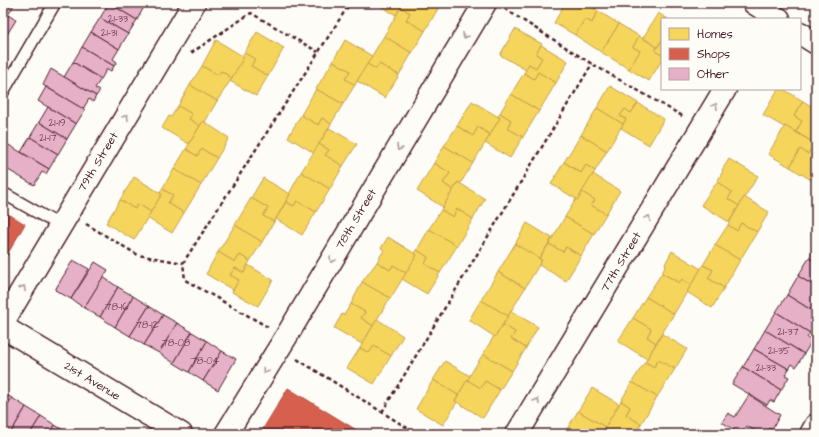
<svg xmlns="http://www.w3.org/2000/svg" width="819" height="437" font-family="'Architects Daughter',sans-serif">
	<rect width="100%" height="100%" fill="#fdfcf7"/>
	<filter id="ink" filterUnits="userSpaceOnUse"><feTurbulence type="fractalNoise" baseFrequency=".025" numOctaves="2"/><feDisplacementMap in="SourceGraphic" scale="8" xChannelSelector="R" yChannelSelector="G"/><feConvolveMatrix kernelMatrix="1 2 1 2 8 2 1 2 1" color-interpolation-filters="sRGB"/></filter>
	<g filter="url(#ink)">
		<g fill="#f6d55c" stroke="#c29e4d">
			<polygon points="375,3 403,3 396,15"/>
			<polygon points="403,3 433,3 439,7 425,31 406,20 410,13 401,7"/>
			<polygon points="565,3 585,3 598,11 592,23 585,19 575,35 554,23"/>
			<polygon points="585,3 599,3 596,9"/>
			<polygon points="401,7 410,13 406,20 425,31 412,53 384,36"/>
			<polygon points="598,11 619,24 601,52 575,35 585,19 592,23"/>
			<polygon points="658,13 668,19 662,19 662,40 657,47 643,38"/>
			<polygon points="619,24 639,36 633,47 640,51 629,69 601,52"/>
			<polygon points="515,29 542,44 536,54 542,58 536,68 529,64 526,70 500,55"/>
			<polygon points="257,32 284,48 268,76 251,66 255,59 244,53"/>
			<polygon points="384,36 412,53 399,75 379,64 376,69 367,64"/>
			<polygon points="639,36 657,47 655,51 662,55 662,60 649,81 629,69 640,51 633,47"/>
			<polygon points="216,40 244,57 232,78 221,71 218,75 202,66"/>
			<polygon points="345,40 372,56 355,85 345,79 350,71 333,61"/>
			<polygon points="662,40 662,55 655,51"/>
			<polygon points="541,45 568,61 556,83 538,72 534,79 524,73 529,64 536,68 542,58 536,54"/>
			<polygon points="244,53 255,59 251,66 268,76 256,96 230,81 244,57 242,56"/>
			<polygon points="333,61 350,71 345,79 355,85 343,104 316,89"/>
			<polygon points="367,64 376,69 379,64 399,75 385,98 357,81"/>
			<polygon points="202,66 218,75 221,71 232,78 217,101 190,85"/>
			<polygon points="538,72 556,83 539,111 511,94 524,73 534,79"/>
			<polygon points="190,85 217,101 205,122 203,121 200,126 189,119 192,114 178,106"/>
			<polygon points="610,86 638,103 631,113 625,109 620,116 626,119 623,124 597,108"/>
			<polygon points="316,89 343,104 331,124 322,118 318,125 301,115"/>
			<polygon points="778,89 783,89 803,101 794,116 802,121 796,132 785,126 784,127 763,115"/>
			<polygon points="511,94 539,111 523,137 507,128 511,120 500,113"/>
			<polygon points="472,101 500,118 490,135 478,127 473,136 457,126"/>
			<polygon points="803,101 816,109 816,132 811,141 796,132 802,121 794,116"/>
			<polygon points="638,103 664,119 649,145 621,128 626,119 620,116 625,109 631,113"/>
			<polygon points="178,106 192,114 189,119 200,126 189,144 162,128 169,116 171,117"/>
			<polygon points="597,108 623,124 607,151 581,135"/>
			<polygon points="500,113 511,120 507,128 523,137 510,158 485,143 500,118 498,116"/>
			<polygon points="301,115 318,125 322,118 331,124 314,153 288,137"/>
			<polygon points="203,121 229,138 217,158 202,149 197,156 186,149"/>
			<polygon points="457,126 473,136 478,127 490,135 473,163 444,146"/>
			<polygon points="785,126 814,143 808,154 800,149 790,167 768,154"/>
			<polygon points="329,128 357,144 343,166 325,155 329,150 319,144"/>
			<polygon points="581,135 607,151 595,171 586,165 581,173 564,162"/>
			<polygon points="814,143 816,145 816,183 790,167 800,149 808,154"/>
			<polygon points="319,144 329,150 325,155 343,166 330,189 301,172"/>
			<polygon points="444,146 473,163 460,184 458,182 453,190 443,183 450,173 434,163"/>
			<polygon points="186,149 197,156 202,149 217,158 201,185 174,169"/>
			<polygon points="729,159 758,176 739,206 728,199 732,192 717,182 723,171 722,170"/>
			<polygon points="564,162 581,173 586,165 595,171 578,200 551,184"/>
			<polygon points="434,163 450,173 443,183 453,190 443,207 417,191"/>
			<polygon points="174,169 201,185 184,213 168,203 173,195 162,189"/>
			<polygon points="301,172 330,189 316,212 297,201 294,206 286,202 290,194 289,194"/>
			<polygon points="593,174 620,191 606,214 591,205 595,200 582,192"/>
			<polygon points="134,177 162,194 151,212 138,204 135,209 120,200"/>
			<polygon points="263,178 290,194 274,222 263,216 268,208 251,198"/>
			<polygon points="458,182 485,199 473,219 457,209 453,217 441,210"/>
			<polygon points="717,182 732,192 728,199 739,206 729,222 701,205"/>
			<polygon points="162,189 173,195 168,203 184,213 172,233 147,218 162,194 160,193"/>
			<polygon points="582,192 595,200 591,205 606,214 594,234 565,217 576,199 578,200"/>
			<polygon points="744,197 769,212 757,232 741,223 737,231 728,225"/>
			<polygon points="251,198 268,208 263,216 274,222 262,242 235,225"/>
			<polygon points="120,200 135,209 138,204 151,212 134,240 106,223"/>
			<polygon points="297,201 316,212 302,235 276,219 286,202 294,206"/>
			<polygon points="457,209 473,219 457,246 429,229 441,210 453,217"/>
			<polygon points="565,217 594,234 581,256 566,247 563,252 549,244"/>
			<polygon points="527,223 552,238 539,259 515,244"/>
			<polygon points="741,223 757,232 740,260 715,245 728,225 737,231"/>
			<polygon points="235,225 262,242 250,261 240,255 235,262 218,252"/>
			<polygon points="429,229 457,246 440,273 425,264 428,257 417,250"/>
			<polygon points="388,237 417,255 406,273 393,265 390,270 377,262 384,250 381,248"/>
			<polygon points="515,244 542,260 525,288 498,272"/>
			<polygon points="549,244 563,252 566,247 581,256 566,281 539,265 542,260 539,259"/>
			<polygon points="715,245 740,260 724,288 708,278 713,270 703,265"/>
			<polygon points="417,250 428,257 425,264 440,273 427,294 402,279 417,255 415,253"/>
			<polygon points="672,251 701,269 691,285 682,279 679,283 662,273 666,265 665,264"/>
			<polygon points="218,252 235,262 240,255 250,261 244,273 235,268 230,275 239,280 233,290 206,274"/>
			<polygon points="377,262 390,270 393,265 406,273 390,299 362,282"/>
			<polygon points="248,265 273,280 258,306 232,292 239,280 230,275 235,268 244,273"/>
			<polygon points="703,265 713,270 708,278 724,288 712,308 687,292"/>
			<polygon points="498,272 525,288 508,316 481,300"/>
			<polygon points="662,273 679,283 682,279 691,285 674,314 646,297"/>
			<polygon points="362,282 390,298 373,326 361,318 365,312 351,304"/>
			<polygon points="646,297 674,314 656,343 647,337 651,329 633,318"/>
			<polygon points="481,300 508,316 495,337 469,320"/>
			<polygon points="351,304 365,312 361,318 373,326 362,344 334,328 342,314 344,315"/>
			<polygon points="511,311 538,327 526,348 511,339 515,332 503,325"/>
			<polygon points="633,318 651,329 647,337 656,343 647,359 618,341"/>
			<polygon points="377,319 403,336 391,356 374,346 369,353 360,348"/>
			<polygon points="503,325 515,332 511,339 526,348 512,371 483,354 494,336 495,337"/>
			<polygon points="662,334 687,349 675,369 658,360 654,367 645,362"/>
			<polygon points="374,346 391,356 374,384 347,368 360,348 369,353"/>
			<polygon points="483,354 512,371 500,390 485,381 481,388 467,380"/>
			<polygon points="658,360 675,369 657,397 632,382 645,362 654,367"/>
			<polygon points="445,361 470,376 458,395 433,380"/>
			<polygon points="433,380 458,395 455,401 457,402 443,425 416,409"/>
			<polygon points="467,380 481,388 485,381 500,390 483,418 455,401"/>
			<polygon points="632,382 657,397 641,424 626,415 630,407 621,401"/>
			<polygon points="592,388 619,404 605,427 578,411"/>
			<polygon points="621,401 630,407 626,415 641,424 635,434 613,434 604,429"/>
			<polygon points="578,411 605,427 601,434 564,434"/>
		</g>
		<g fill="#d6604d" stroke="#ac4c43">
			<polygon points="3,211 25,224 3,262"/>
			<polygon points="288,388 363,434 262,434 261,432"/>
		</g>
		<g fill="#e6b0c7" stroke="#4a1f2b">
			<polygon points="3,3 15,3 8,15 3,12"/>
			<polygon points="109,3 137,20 128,34 100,18"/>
			<polygon points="109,3 141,3 145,5 137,20"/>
			<polygon points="3,12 16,20 6,36 3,34"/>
			<polygon points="100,18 128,34 119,49 91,32"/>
			<polygon points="91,32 119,49 113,59 117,62 114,66 82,47"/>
			<polygon points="82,47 114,66 111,71 107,69 101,79 73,62"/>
			<polygon points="73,62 101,79 95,88 100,91 96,96 64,77"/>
			<polygon points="51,69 96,96 93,102 89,99 83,109 43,85"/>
			<polygon points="46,87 85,110 76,124 38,101"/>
			<polygon points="48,107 76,124 67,139 39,122"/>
			<polygon points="39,122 67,139 58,154 30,137"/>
			<polygon points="30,137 58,154 49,169 21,152"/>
			<polygon points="7,144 49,169 46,174 42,172 34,185 3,167 3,151"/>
			<polygon points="816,247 816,262 809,258"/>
			<polygon points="809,258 816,262 816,287 798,276"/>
			<polygon points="73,260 89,269 71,299 55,290"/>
			<polygon points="95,262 108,270 84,308 71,299"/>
			<polygon points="798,276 816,287 816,313 787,295"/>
			<polygon points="103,277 118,287 100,317 84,308"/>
			<polygon points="118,287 133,296 115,327 100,317"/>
			<polygon points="787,295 816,313 816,329 814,328 810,333 776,312"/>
			<polygon points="133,296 149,306 130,336 115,327"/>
			<polygon points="149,306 163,315 144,345 130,336"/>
			<polygon points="776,312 810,333 807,338 812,341 804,354 765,330"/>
			<polygon points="163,315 177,323 159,353 144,345"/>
			<polygon points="177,323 192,332 174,363 159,353"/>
			<polygon points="765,330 804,354 796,367 792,364 789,369 754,349"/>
			<polygon points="192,332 207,341 189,372 174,363"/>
			<polygon points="207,341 222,351 203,381 189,372"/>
			<polygon points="754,349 789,369 785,375 789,377 781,390 743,367"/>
			<polygon points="222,351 236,359 218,390 203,381"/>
			<polygon points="743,367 781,390 774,402 770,400 767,405 732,384"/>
			<polygon points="3,393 12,398 3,412"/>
			<polygon points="749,395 780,415 772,429 769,428 765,434 760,434 747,426 740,434 722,422 728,413 735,417"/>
			<polygon points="12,398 26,407 10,434 3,434 3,412"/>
			<polygon points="26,407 41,416 30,434 10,434"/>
			<polygon points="41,416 55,425 50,434 30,434"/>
			<polygon points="55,425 70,434 50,434"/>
		</g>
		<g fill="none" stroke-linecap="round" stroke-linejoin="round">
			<defs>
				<g id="lane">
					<polyline points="3,92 55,3"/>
					<polyline points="3,193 61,226"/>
				</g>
				<g id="street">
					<polyline points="3,322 194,3"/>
					<polyline points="3,327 181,434"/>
					<polyline points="226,434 286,337 485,3"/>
					<polyline points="517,434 725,89"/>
					<polyline points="811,434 816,425"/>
				</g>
				<g id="secondary">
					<polyline points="754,3 779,19"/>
					<polyline points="800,33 816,43"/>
				</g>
			</defs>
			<use href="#lane" stroke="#4a1f2b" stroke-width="14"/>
			<use href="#street" stroke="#4a1f2b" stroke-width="25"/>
			<use href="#secondary" stroke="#4a1f2b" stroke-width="25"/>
			<g stroke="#4a1f2b" stroke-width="2.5" stroke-dasharray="4 3" stroke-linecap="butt">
				<polyline points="505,9 592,64 684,117"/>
				<polyline points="191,53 251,13 318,52"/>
				<polyline points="86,224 138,255 183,263"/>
				<polyline points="268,327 185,280 183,263 350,3"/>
				<polyline points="297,359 417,434"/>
				<polyline points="382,412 592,64"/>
			</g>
			<use href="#lane" stroke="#fdfcf7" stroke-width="11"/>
			<use href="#street" stroke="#fdfcf7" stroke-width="22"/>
			<use href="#secondary" stroke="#fdfcf7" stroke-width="22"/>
		</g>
		<defs><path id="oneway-chevron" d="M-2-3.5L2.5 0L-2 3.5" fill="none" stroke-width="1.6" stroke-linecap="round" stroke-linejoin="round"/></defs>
		<g stroke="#ac999b">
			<use href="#oneway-chevron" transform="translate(465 36) rotate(121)"/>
			<use href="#oneway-chevron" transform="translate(715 106) rotate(-59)"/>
			<use href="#oneway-chevron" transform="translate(126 117) rotate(-59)"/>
			<use href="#oneway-chevron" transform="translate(399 148) rotate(121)"/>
			<use href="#oneway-chevron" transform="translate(648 218) rotate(-59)"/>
			<use href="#oneway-chevron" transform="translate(332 260) rotate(121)"/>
			<use href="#oneway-chevron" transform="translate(23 288) rotate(-59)"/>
			<use href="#oneway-chevron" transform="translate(265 371) rotate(122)"/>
			<use href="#oneway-chevron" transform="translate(537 401) rotate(-59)"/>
		</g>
	</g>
	<g text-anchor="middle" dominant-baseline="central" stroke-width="4" stroke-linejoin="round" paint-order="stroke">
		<g font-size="10" fill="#714352">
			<text x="118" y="19">21-33</text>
			<text x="109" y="33">21-31</text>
			<text x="57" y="123">21-19</text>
			<text x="48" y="138">21-17</text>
			<text x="117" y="307">78-16</text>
			<text x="147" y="325">78-12</text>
			<text x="788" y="332">21-37</text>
			<text x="176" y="343">78-08</text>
			<text x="779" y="351">21-35</text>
			<text x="205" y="361">78-04</text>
			<text x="766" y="368">21-33</text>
		</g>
		<g font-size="12" fill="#4a1f2b" stroke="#fdfcf7">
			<text transform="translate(98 162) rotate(-59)">79th Street</text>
			<text transform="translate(356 219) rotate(-59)">78th Street</text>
			<text transform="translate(621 262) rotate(-59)">77th Street</text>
			<text transform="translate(92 381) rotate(31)">21st Avenue</text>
		</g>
	</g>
	<rect width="819" height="437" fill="none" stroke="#fdfcf7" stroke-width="16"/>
	<rect x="8" y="8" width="803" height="421" fill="none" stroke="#4a1f2b" stroke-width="1.5" filter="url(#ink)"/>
	<rect x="661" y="18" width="140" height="72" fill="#fdfcf7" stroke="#b5a4a5"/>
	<rect x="669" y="28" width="20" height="12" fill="#f6d55c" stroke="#b5a4a5"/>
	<text x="697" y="38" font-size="12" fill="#4a1f2b">Homes</text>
	<rect x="669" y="48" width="20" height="12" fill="#d6604d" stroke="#b5a4a5"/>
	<text x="697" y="58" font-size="12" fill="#4a1f2b">Shops</text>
	<rect x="669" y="68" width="20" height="12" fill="#e6b0c7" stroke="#b5a4a5"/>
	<text x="697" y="78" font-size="12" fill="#4a1f2b">Other</text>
</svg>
